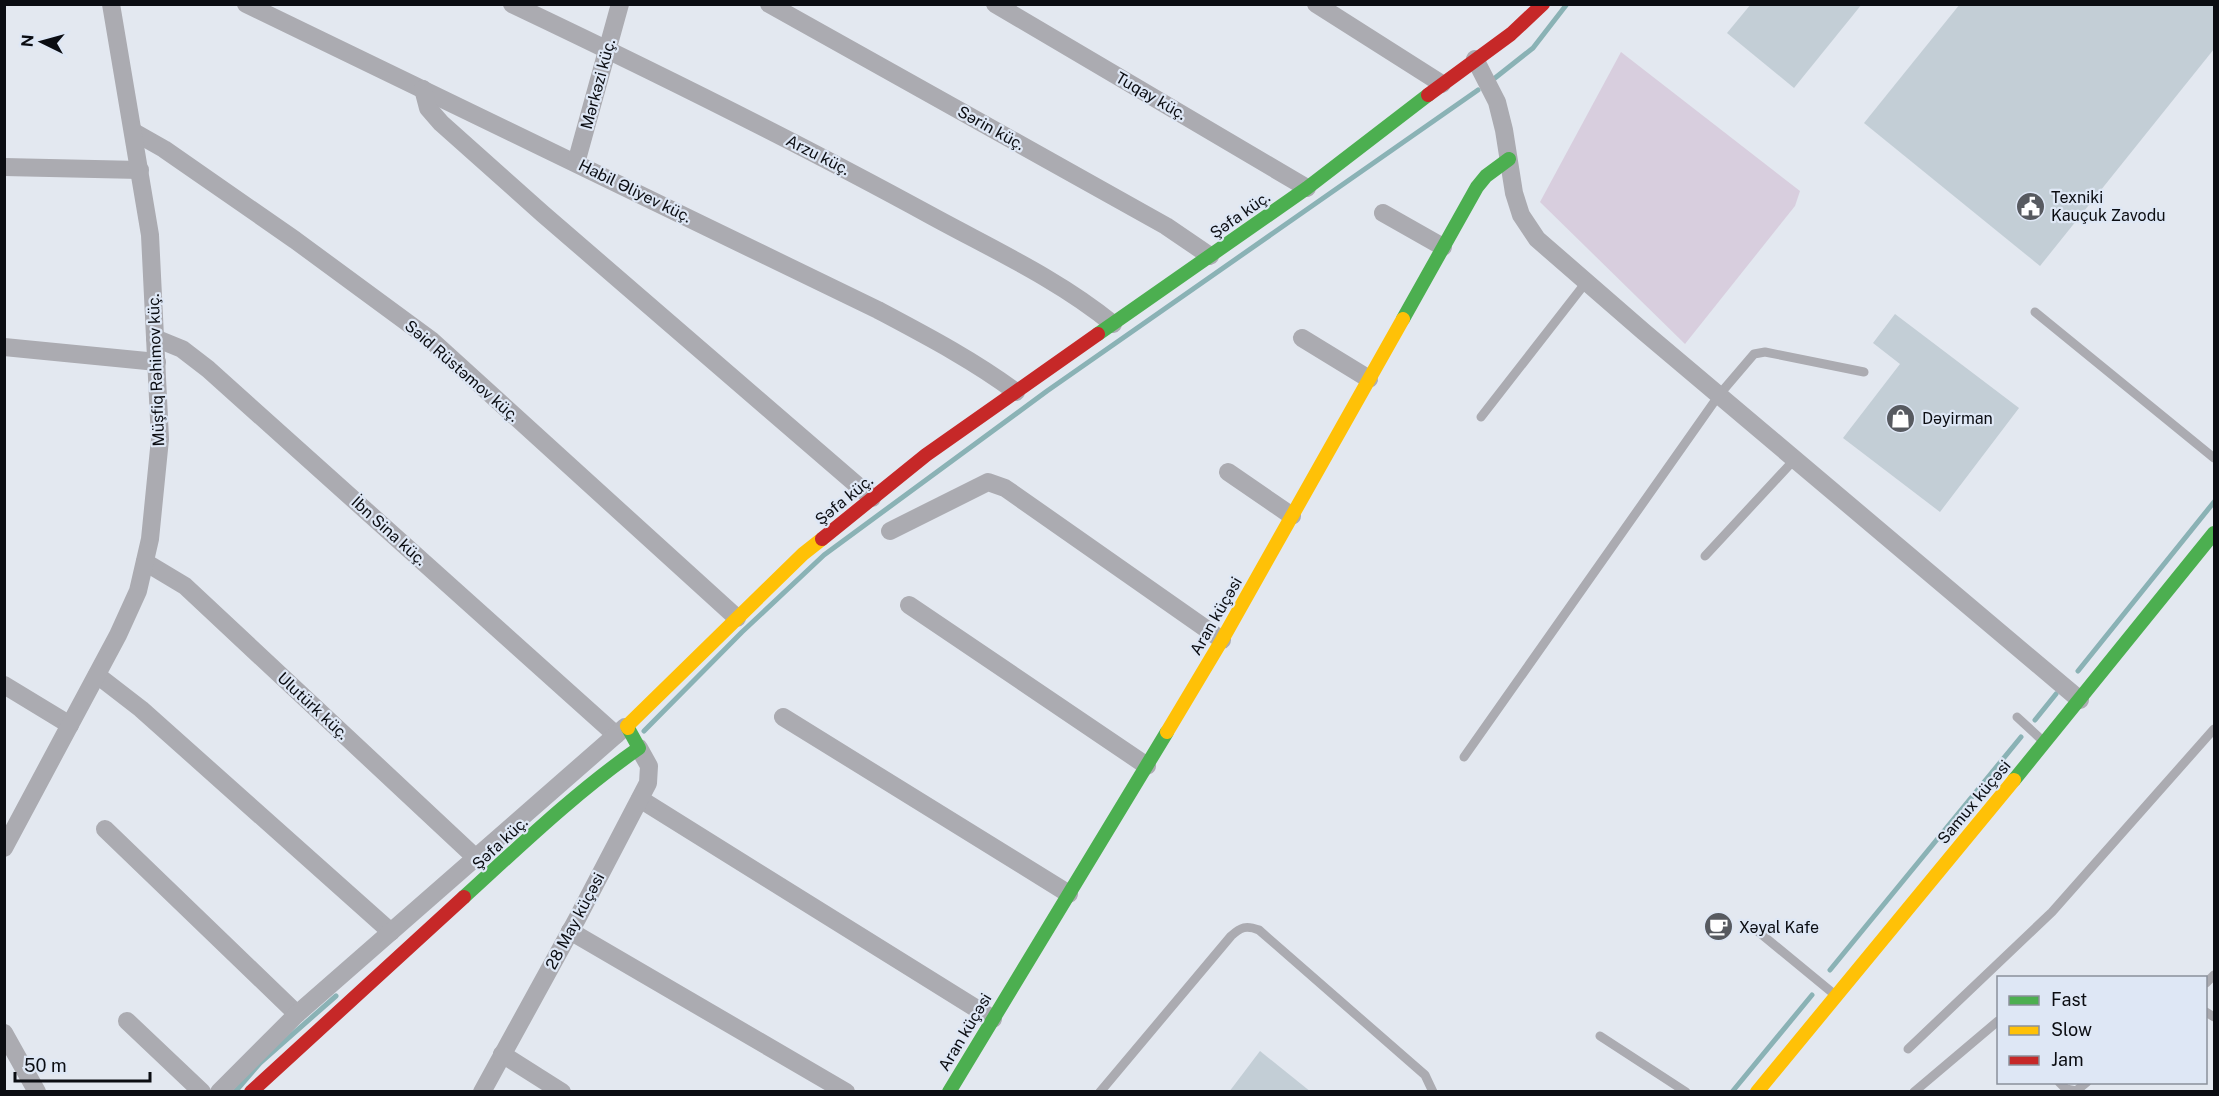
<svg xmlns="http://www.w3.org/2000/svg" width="2219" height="1096" font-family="'Public Sans',sans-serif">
	<rect width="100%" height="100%" fill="#e3e8f0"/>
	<polygon fill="#d8cede" points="1621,52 1800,191 1795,206 1685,344 1540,202"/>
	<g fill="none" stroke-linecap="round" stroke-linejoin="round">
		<g stroke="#8ab2b5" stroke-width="5">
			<polyline points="1495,78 1533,48 1567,4"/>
			<polyline points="2078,671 2214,502"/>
			<polyline points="2035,720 2056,694"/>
			<polyline points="644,731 742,632 824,555 1047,391 1478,90"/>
			<polyline points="1830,970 2021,737"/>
			<polyline points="235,1092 260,1063 336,996"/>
			<polyline points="1732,1092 1812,995"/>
		</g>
	</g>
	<g fill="#c3ced6">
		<polygon points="1751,4 1862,4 1794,88 1727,33"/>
		<polygon points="1960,4 2214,4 2214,49 2040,266 1864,123"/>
		<polygon points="1895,314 2019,408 1940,512 1843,438 1900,364 1873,343"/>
		<polygon points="1260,1051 1311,1092 1229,1092"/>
	</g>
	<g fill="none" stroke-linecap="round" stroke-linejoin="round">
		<polyline stroke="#adaeb4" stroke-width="3" stroke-dasharray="3 4.5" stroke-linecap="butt" points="2214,1092 2214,1091"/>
		<g stroke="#ababb1" stroke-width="9">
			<polyline points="2035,312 2214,458"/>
			<polyline points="1481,417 1587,281"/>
			<polyline points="1705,556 1795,459"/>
			<polyline points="2017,717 2043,741"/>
			<polyline points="1464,757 1719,395 1754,354 1765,352 1864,372"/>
			<polyline points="1755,929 1834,994"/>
			<polyline points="2206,983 2214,975"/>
			<polyline points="2206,1012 2214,1017"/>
			<polyline points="1600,1036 1686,1092"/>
			<polyline points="1908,1049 2052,912 2214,729"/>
			<polyline points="2059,1082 2066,1089 2076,1091 2087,1082"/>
			<path d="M1100,1092L1231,936C1241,927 1246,925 1259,930L1425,1075L1433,1092"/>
			<polyline points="1914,1092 1998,1021"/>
		</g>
		<g stroke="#ababb1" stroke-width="18">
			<path d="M246,4L878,310C925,335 973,360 1016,392"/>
			<path d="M512,4C653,71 793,140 930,215C992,249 1058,279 1113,324"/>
			<polyline points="769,4 1166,226 1210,256"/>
			<polyline points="995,4 1307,188"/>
			<polyline points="1316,4 1442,84"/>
			<polyline points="1475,59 1497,102 1504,130 1514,193 1521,215 1537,239 1644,332 2080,700"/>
			<polyline points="423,89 428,108 441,123 543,214 872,498"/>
			<polyline points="134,132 164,149 295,240 431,340 737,618"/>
			<polyline points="576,163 620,4"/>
			<polyline points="4,167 140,170"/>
			<polyline points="1383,213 1443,247"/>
			<polyline points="155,338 182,349 208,369 616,735"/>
			<polyline points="1302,338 1369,379"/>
			<polyline points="4,347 157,362"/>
			<polyline points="1228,472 1292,516"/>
			<polyline points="890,531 988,482 1005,488 1222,640"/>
			<polyline points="145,562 185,586 476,858"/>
			<polyline points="909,605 1147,766"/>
			<polyline points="97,675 141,709 391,932"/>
			<polyline points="4,685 70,725"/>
			<polyline points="783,717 1069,894"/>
			<polyline points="640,799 993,1019"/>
			<polyline points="105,829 297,1014"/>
			<polyline points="4,848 118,635 138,591 150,539 160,439 150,235 111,4"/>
			<polyline points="570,931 846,1092"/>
			<polyline points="127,1021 202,1092"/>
			<polyline points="4,1033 37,1092"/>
			<polyline points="502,1054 562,1092"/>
			<polyline points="219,1092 297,1014 625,727"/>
			<polyline points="482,1092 577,919 648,783 649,766 639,748"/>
		</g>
		<g stroke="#4caf50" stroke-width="14">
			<polyline points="1403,319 1477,187 1486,176 1509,159"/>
			<polyline points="1098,334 1307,188 1428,95"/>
			<polyline points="2014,780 2214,533"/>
			<path d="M464,897C521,845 576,792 639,748L628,728"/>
			<polyline points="949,1092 1167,732"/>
		</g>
		<g stroke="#ffc107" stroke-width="14">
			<polyline points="628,728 627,726 803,554 822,539"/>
			<polyline points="1167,732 1222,640 1403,319"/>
			<polyline points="1757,1092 2014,780"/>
		</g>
		<g stroke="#c62828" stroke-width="14">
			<polyline points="1428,95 1511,34 1543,4"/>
			<polyline points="822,539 926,455 1098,334"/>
			<polyline points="251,1092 464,897"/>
		</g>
	</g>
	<defs>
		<symbol id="civic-disc" viewBox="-11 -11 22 22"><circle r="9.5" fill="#575a60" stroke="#dee7f5"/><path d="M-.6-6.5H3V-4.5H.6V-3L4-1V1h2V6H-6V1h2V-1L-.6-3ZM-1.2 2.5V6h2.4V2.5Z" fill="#fff"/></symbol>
		<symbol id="shop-disc" viewBox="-11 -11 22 22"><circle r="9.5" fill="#575a60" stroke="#dee7f5"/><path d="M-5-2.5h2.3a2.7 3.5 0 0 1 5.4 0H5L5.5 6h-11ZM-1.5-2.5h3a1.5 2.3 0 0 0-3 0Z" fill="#fff"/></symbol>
		<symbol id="cafe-disc" viewBox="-11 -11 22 22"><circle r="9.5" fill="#575a60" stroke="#dee7f5"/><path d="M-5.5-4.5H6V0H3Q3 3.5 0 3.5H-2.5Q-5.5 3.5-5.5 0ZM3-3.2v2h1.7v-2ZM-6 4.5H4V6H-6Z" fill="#fff"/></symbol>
	</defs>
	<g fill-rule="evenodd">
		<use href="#civic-disc" x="2014" y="190" width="33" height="33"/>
		<use href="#shop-disc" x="1884" y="402" width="33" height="33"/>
		<use href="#cafe-disc" x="1702" y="910" width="33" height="33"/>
	</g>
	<g text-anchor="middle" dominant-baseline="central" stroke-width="4.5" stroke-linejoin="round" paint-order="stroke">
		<g font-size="16" fill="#0b0d12" stroke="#dee7f5">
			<text transform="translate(598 84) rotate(-75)">Mərkəzi küç.</text>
			<text transform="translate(1151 96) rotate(30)">Tuqay küç.</text>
			<text transform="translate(991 128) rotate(29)">Sərin küç.</text>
			<text transform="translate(818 155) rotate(27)">Arzu küç.</text>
			<text transform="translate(635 191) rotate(26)">Habil Əliyev küç.</text>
			<text transform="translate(1240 215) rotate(-35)">Şəfa küç.</text>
			<text transform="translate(156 370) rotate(-92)">Müşfiq Rəhimov küç.</text>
			<text transform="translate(462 371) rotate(41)">Səid Rüstəmov küç.</text>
			<text transform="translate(844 500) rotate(-39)">Şəfa küç.</text>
			<text transform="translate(389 531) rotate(42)">İbn Sina küç.</text>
			<text transform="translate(1216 616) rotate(-60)">Aran küçəsi</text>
			<text transform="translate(313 706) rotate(43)">Ulutürk küç.</text>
			<text transform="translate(1974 802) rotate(-50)">Samux küçəsi</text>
			<text transform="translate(500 843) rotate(-43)">Şəfa küç.</text>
			<text transform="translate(575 921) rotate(-62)">28 May küçəsi</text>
			<text transform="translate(965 1032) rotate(-59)">Aran küçəsi</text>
		</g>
		<g font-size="16" fill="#0b0d12" stroke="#dee7f5" text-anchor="start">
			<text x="2051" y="197">Texniki<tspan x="2051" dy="18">Kauçuk Zavodu</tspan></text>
			<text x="1922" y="418">Dəyirman</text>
			<text x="1739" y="927">Xəyal Kafe</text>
		</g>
	</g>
	<rect width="2219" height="1096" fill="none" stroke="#0b0d12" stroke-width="12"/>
	<rect x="1997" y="976" width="210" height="108" fill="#dee7f5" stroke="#8a909a" stroke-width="1.5"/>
	<rect x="2009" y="996" width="30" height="9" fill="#4caf50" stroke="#8a909a" stroke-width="1.5"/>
	<text x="2051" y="1006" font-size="18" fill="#0b0d12">Fast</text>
	<rect x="2009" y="1026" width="30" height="9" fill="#ffc107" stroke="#8a909a" stroke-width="1.5"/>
	<text x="2051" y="1036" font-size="18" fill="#0b0d12">Slow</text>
	<rect x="2009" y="1056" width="30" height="9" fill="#c62828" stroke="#8a909a" stroke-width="1.5"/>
	<text x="2051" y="1066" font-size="18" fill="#0b0d12">Jam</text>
	<g transform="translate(42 42) rotate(275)" stroke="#dee7f5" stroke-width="4.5" paint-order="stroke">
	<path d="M0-4.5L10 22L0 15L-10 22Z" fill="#0b0d12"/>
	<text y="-9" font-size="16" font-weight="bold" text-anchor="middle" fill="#0b0d12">N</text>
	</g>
	<path d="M15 1072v9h135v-9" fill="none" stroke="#0b0d12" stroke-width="3"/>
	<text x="24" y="1072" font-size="18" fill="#0b0d12" stroke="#dee7f5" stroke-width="4.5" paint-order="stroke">50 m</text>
</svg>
